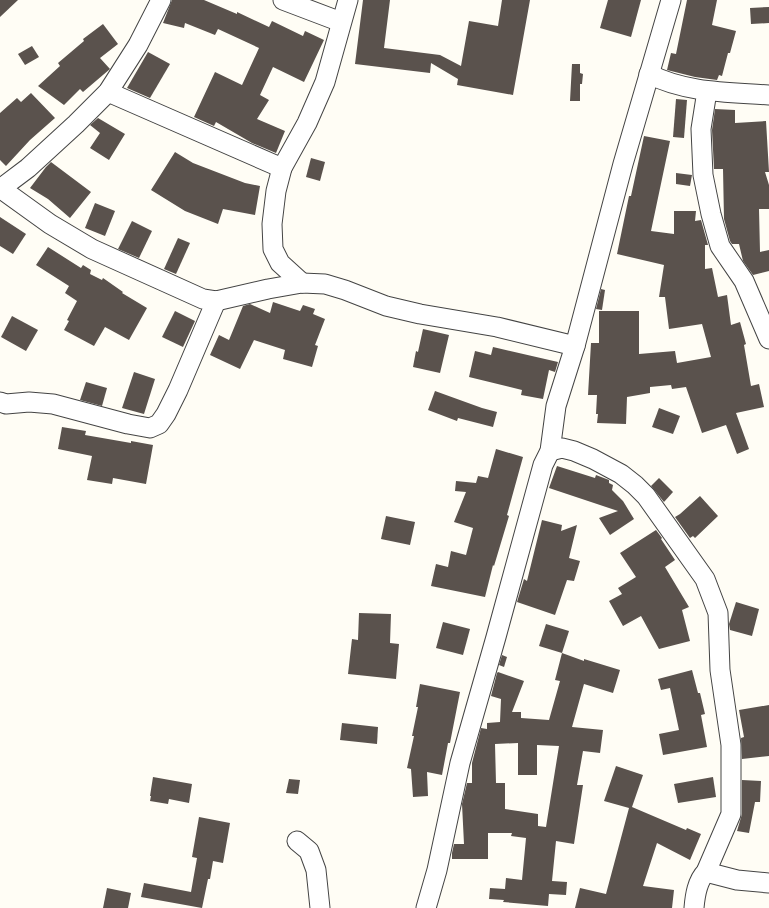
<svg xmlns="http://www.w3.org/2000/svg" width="769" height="908" font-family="'Playfair Display',serif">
	<rect width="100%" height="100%" fill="#fffdf5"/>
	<g fill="#5a524d" fill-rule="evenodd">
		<polygon points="0,0 18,0 0,17"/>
		<polygon points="172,0 204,0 237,14 237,12 269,27 272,21 303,36 305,31 324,40 304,82 273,67 260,95 269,100 257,119 285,131 276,153 252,143 216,122 214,126 194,117 215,72 242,85 259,48 218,29 215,35 185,23 184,28 163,23"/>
		<polygon points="363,0 390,0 384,48 440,55 461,66 469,21 498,26 502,0 530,0 513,95 457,85 458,79 431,63 430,73 355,64"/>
		<polygon points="608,0 641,0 631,37 600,28"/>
		<polygon points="687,0 717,0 712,25 736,31 730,53 728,53 722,76 719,75 717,80 695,77 667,70 671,53 676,54"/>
		<polygon points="769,7 769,23 751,24 750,8"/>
		<polygon points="103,24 118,44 100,58 110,69 83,92 80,89 64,105 38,86 60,66 58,63 84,41 83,39"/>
		<polygon points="32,46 39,57 25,65 18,54"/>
		<polygon points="148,52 170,64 150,98 127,88"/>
		<polygon points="572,64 580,64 580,73 583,74 582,84 580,84 580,101 570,101"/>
		<polygon points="31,93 55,118 30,140 6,166 0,160 0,113 17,98 21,102"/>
		<polygon points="676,99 687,100 684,138 673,137"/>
		<polygon points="715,109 735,110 735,123 766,121 769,172 765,172 769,185 769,209 759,209 760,252 769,250 769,271 753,275 743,261 739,244 732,244 730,241 724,219 723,169 714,169 712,130"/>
		<polygon points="98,118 125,134 109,160 90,148 100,133 90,125"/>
		<polygon points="644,136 670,141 651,231 674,234 674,211 696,211 695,221 701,220 708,245 705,245 705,269 712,268 718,297 727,295 731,325 740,322 746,344 744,345 751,386 759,384 764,407 736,413 749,449 737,454 726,425 702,433 686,387 672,389 671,385 650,387 650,393 627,397 626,424 597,423 598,414 596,414 597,395 588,395 591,343 599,343 599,311 639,311 639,354 675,351 677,363 711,357 702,324 669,329 665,297 659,297 664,265 617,254 629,196 631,196"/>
		<polygon points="175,152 193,163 245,183 260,186 255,215 223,209 218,224 185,211 151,190"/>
		<polygon points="311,158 325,162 320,181 306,177"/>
		<polygon points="51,162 91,192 70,218 48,199 30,188 46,167"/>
		<polygon points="676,173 692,175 690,186 676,184"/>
		<polygon points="95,203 115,211 105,236 85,228"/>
		<polygon points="0,217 26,234 13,254 0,246"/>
		<polygon points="132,221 152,231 139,258 118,249"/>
		<polygon points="178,238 190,243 176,274 164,269"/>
		<polygon points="48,247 81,268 83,265 91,270 90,274 102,280 103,278 123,292 122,293 147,308 129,340 105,327 94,346 64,330 69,321 67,320 77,301 65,293 69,286 36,265"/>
		<polygon points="601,289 605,290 602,310 596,309"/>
		<polygon points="273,302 300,311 303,305 315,309 313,314 325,319 315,345 318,346 312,367 283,359 285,350 254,340 240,369 210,355 219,335 229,340 243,306 250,304 270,313"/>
		<polygon points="175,311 195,321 183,347 162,337"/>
		<polygon points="12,316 38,330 26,351 1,337"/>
		<polygon points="423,329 449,335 440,373 413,367 416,351 418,352"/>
		<polygon points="493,347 558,362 555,372 549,370 543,399 521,395 522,390 469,377 475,351 491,355"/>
		<polygon points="134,372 155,379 144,414 122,408"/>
		<polygon points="86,382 107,388 102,406 80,400"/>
		<polygon points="435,391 482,408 497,412 493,427 458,418 457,421 428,410"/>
		<polygon points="659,408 680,416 673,434 652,427"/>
		<polygon points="62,427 86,431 85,435 131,443 131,441 153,445 146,484 113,478 112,484 87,480 92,456 58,449"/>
		<polygon points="496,449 523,457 507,515 509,516 494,566 493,565 485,597 431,586 436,564 448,567 451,551 466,555 473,528 454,522 466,492 455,491 456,481 476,483 478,476 488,478"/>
		<polygon points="557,466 595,478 596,475 609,480 609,483 613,485 612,490 623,501 634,519 610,535 599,518 618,511 549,488"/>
		<polygon points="659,478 673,492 664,502 651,486"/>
		<polygon points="700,496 718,516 695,538 693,536 690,538 675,517 680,514"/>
		<polygon points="386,516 415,522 410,545 381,539"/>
		<polygon points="542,520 562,525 561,531 577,525 569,558 580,561 574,581 567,580 555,615 517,602 524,579 527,581"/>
		<polygon points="656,530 662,538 661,539 675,560 665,567 689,607 682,610 690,641 659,649 641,616 623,626 609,601 622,594 618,588 636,577 620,553"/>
		<polygon points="736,602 759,609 752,636 730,630 729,624"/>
		<polygon points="359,613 391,614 390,643 399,644 396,679 348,674 352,639 358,640"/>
		<polygon points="443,622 470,629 463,655 436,648"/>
		<polygon points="546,624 569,631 562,653 539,646"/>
		<path d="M562,653L584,661V659L620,670L613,693L584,684L572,727L603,730L600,753L583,751L577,785H583L574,844L556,841L552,881L567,882L566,895L549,894L548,906L503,902L504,900L489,899L490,888L505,889L506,878L522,880L526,838L511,836L512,833H488V859H452V853L454,844H464L462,804L467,783H472V763L481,728L487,729V723L500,722L501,699L491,696L497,673L498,672L524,681L512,712H521V718L549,720L560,681L555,680ZM518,743V775H537V745L559,746L546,827L538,826V814L505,809V783H496L495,744Z"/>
		<polygon points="502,655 507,657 504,667 499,665"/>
		<polygon points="692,670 698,693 700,693 705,714 701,715 707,747 663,755 659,734 679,730 670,688 661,690 658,679"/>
		<polygon points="420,684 460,692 450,743 448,743 442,775 427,772 428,796 413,797 411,769 407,768 414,736 412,736 418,707 416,707"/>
		<polygon points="769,705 769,756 742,759 741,738 744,737 739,710"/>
		<polygon points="342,723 378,727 377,744 340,740"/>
		<polygon points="616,766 643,775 632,807 686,830 687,828 701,834 690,860 657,843 643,886 674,890 672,908 575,908 580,888 606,894 629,808 604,801"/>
		<polygon points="153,777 192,784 189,803 169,799 168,804 150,801 151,796 150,796"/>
		<polygon points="713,777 716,797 678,803 674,784"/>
		<polygon points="289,779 300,780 298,794 286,793"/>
		<polygon points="742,780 761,781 760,802 755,802 749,833 737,831 742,814"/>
		<polygon points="199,817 230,823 223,863 213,861 210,879 208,879 202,908 141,897 144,883 191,892 197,858 192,857"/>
		<polygon points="107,888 131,893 128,908 103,908"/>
	</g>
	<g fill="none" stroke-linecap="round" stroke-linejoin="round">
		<defs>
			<g id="minor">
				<polyline points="283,0 341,22"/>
				<path d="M649,74C686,93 729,92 769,95"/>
				<polyline points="707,91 701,129 703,175 711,214 720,246 744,281 769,339"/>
				<polyline points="108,92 282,168"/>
				<polyline points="0,188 50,224 92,249 203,299 216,301 268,289 302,283 325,284 345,290 386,306 420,314 497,327 575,346"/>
				<polyline points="0,189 28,168 76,124 108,92 138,45 161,0"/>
				<polyline points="302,283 280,263 273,249 272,224 276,191 282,168 307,123 325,82 348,0"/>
				<polyline points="0,402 6,404 29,402 53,404 128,424 150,428 159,424 166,414 178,390 216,301"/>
				<path d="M550,451L562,448L574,451L593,459L621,474L635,485L646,496L705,579L718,613L720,670L731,745V814L706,872C697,881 695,896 694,908"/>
				<polyline points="297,841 309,851 316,870 320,908"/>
				<polyline points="706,872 737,880 769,883"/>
				<polyline points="426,908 437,870 460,763 496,637 543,465 550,451 556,406 575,346 623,164 671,0"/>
			</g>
		</defs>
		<use href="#minor" stroke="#444" stroke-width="21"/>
		<use href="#minor" stroke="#fff" stroke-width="19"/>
	</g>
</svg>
